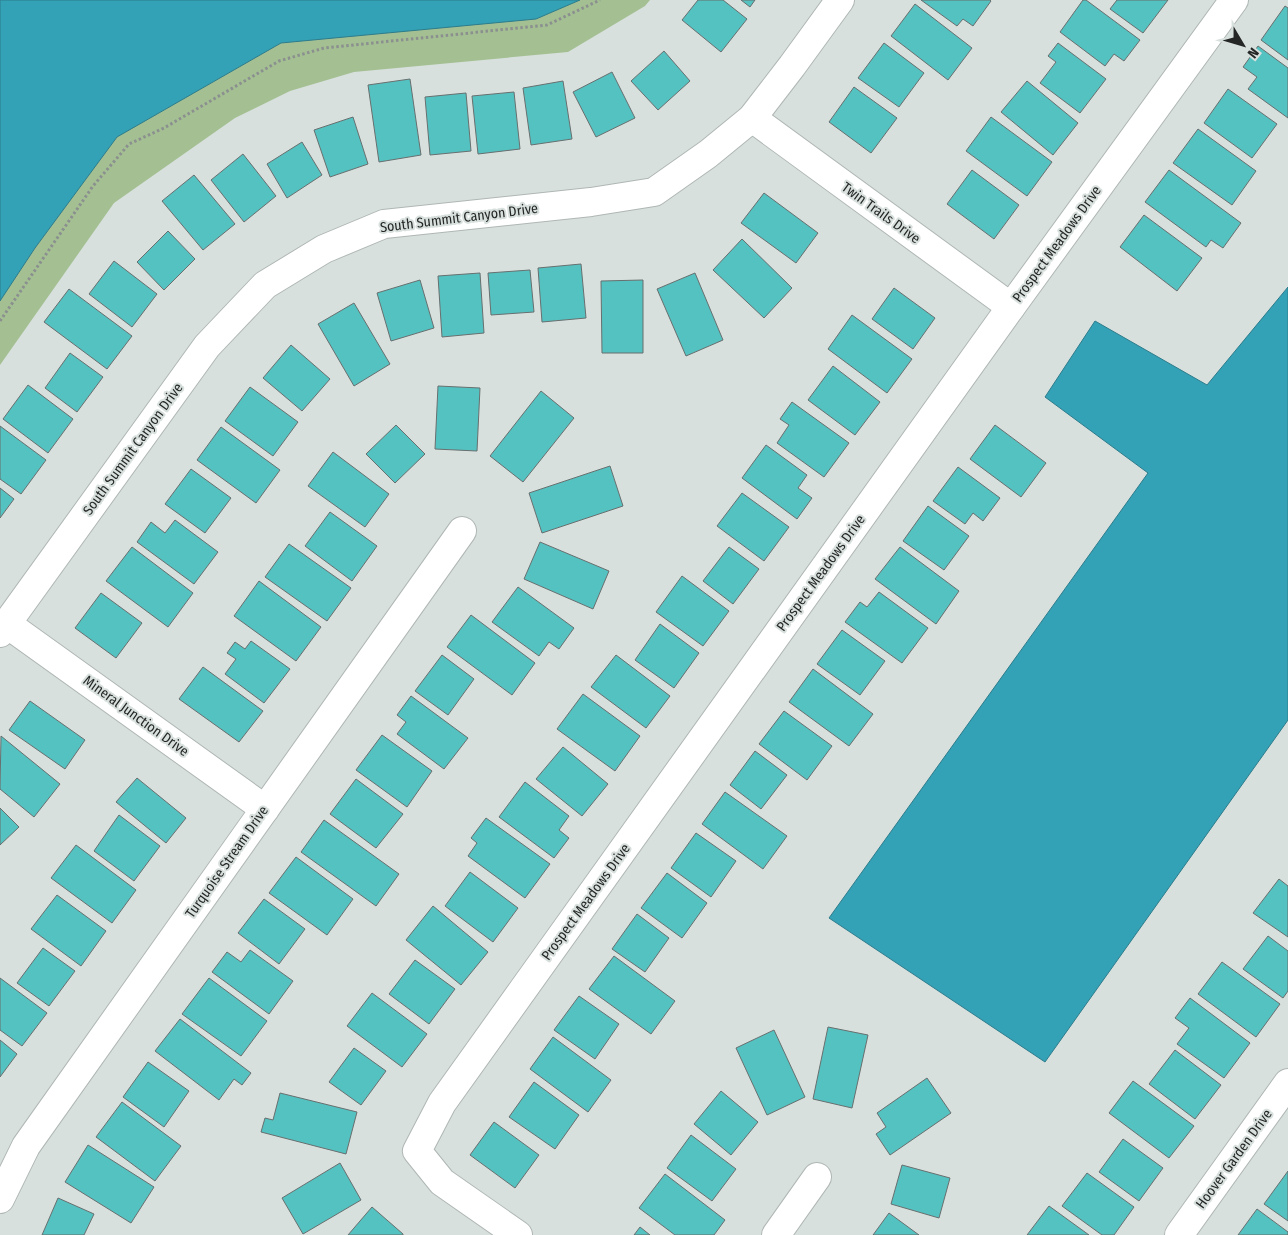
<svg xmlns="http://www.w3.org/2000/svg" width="1288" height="1235" font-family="'Fira Sans Condensed',sans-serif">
	<rect width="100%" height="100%" fill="#d8e0de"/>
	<polygon fill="#a4c093" points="0,0 650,0 645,6 568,52 354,72 290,91 235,118 114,203 0,365"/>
	<g fill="#33a1b6" stroke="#2e7c8b">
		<polygon points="0,0 580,0 536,19 281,43 117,137 35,248 0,301"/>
		<polygon points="1288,287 1288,720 1045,1062 829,918 1148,473 1045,397 1095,321 1207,385"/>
	</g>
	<g fill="#54c2c0" stroke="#676f6f">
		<polygon points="698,0 723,0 747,19 721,52 682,20"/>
		<polygon points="741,0 755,0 750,7"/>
		<polygon points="921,0 990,0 991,1 973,26 963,19 957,26"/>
		<polygon points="1083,0 1086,0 1140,40 1124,61 1114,54 1105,66 1060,32"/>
		<polygon points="1117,0 1168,0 1143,33 1110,9"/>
		<polygon points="915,4 972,48 948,80 891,36"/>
		<polygon points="1285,6 1288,8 1288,60 1261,40"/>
		<polygon points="884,43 924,73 899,107 858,78"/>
		<polygon points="1058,43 1106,79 1080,113 1040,83 1056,62 1048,56"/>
		<polygon points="1258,46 1288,68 1288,118 1248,89 1257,77 1243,67"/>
		<polygon points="664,51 690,81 658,110 631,81"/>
		<polygon points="612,72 635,118 596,137 573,92"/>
		<polygon points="410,79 421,155 379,162 368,85"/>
		<polygon points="563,81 572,139 531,145 523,88"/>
		<polygon points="1027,81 1078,123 1053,155 1001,112"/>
		<polygon points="854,87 897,118 871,153 829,122"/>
		<polygon points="1228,89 1277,124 1252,158 1204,123"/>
		<polygon points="514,92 520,149 478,154 472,96"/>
		<polygon points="466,93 471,151 430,155 425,97"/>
		<polygon points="353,117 368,164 330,177 314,130"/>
		<polygon points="991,117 1052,162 1027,196 966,151"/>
		<polygon points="1198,129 1256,171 1232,205 1173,163"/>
		<polygon points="302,142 322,175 287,198 267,164"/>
		<polygon points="243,154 276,196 244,222 211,180"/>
		<polygon points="972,170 1019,205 994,239 947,204"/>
		<polygon points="1169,170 1241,223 1223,248 1211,240 1206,247 1145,202"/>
		<polygon points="194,175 235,224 203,250 162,201"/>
		<polygon points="764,193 818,233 796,263 741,223"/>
		<polygon points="1144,215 1202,258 1177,291 1120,247"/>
		<polygon points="168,231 195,259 164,290 137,262"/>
		<polygon points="742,239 792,288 764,318 713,270"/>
		<polygon points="114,261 157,294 132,327 89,294"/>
		<polygon points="581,264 586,318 542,322 538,268"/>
		<polygon points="530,270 534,312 491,315 488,273"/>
		<polygon points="480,273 484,333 442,337 438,276"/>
		<polygon points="695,273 723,340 686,356 657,289"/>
		<polygon points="420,280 434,328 391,341 377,293"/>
		<polygon points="643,280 643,353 602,353 601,281"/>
		<polygon points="894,288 935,318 913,349 872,319"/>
		<polygon points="69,289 132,336 107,369 44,322"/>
		<polygon points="354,303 390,364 354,386 318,324"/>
		<polygon points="852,315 912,359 887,393 828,349"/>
		<polygon points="291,345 330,379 302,411 263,378"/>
		<polygon points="70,353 103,377 77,412 45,388"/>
		<polygon points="833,366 880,402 855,435 808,400"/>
		<polygon points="28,385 73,419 48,453 3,419"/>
		<polygon points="438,386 480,388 477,451 435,449"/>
		<polygon points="250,387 298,422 273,456 225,421"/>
		<polygon points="541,391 574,418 523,482 490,456"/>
		<polygon points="792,402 849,443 824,477 777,443 789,425 780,419"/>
		<polygon points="396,425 425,454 395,483 366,454"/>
		<polygon points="995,425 1046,463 1021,497 970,459"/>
		<polygon points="0,426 46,460 21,494 0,479"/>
		<polygon points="221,427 280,470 256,503 197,460"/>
		<polygon points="766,445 807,475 798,488 812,498 797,519 742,478"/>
		<polygon points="333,452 389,494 365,527 308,486"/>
		<polygon points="610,466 623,506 542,533 529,493"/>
		<polygon points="958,467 1000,498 983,521 973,513 965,524 933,501"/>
		<polygon points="191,469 231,498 205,533 165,504"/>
		<polygon points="0,488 14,499 0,518"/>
		<polygon points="742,493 789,527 764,561 717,526"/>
		<polygon points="928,506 969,536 944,570 903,541"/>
		<polygon points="330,512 377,546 352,581 305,546"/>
		<polygon points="175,520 218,552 194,584 137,542 151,522 165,533"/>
		<polygon points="540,542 609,571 593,609 524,579"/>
		<polygon points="289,544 351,588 327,621 265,577"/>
		<polygon points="132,547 193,593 168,627 106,581"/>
		<polygon points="729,547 759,569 733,604 703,581"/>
		<polygon points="900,547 959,591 936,624 875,579"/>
		<polygon points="682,576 729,611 703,646 656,612"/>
		<polygon points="259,581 321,627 296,661 234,616"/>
		<polygon points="518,587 574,628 559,649 549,642 539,656 492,622"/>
		<polygon points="879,592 928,628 902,663 845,622 860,602 867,607"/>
		<polygon points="101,593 142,623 116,658 75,628"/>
		<polygon points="471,615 535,663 512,695 447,647"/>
		<polygon points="660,624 699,653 674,688 635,660"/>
		<polygon points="842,630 885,661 860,695 817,664"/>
		<polygon points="251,641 290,669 264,703 225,674 236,659 227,653 235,642 245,649"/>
		<polygon points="442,655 474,679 448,715 415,691"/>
		<polygon points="616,655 670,696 646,728 591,687"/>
		<polygon points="203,667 263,711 239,742 179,699"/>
		<polygon points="813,669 873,714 849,746 789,702"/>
		<polygon points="583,694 640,736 615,771 557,729"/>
		<polygon points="411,696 468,738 444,769 397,734 406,722 397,715"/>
		<polygon points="30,701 85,740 65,769 9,730"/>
		<polygon points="784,711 832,746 807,780 759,744"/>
		<polygon points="382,735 432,771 407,807 356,770"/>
		<polygon points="1,736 60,784 34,817 0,789"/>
		<polygon points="563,747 608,784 582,816 536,779"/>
		<polygon points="755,751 787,775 761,809 730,785"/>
		<polygon points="137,778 186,818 166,843 116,802"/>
		<polygon points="356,779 403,814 376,848 330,814"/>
		<polygon points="525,782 569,816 559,830 569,838 554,858 499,817"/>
		<polygon points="725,792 787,836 763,869 702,824"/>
		<polygon points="0,808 19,827 0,845"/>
		<polygon points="119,815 160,846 134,881 94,851"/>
		<polygon points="486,818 550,864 525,898 468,856 477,843 471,838"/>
		<polygon points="324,820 399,874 376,906 301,852"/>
		<polygon points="696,833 736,861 711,897 671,868"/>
		<polygon points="76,845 136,890 112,923 51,878"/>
		<polygon points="296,857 353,899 327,935 269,893"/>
		<polygon points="470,872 518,908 493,942 445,906"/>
		<polygon points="667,873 707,903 682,938 641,908"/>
		<polygon points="1279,879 1288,886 1288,937 1253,913"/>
		<polygon points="57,895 106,931 81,966 31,929"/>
		<polygon points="264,899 305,929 279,964 238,933"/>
		<polygon points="433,906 488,952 461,985 406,940"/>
		<polygon points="637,914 669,938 645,972 612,949"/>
		<polygon points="1268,936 1288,951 1288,991 1283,998 1243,969"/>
		<polygon points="43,948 75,971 49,1006 17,983"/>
		<polygon points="250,950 293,981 269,1014 212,972 227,952 241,962"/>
		<polygon points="614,956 675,1001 651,1034 589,989"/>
		<polygon points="415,960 455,989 429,1024 389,994"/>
		<polygon points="1222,962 1280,1004 1256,1037 1198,994"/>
		<polygon points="0,978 47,1013 22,1046 0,1030"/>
		<polygon points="209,978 267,1021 241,1056 182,1014"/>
		<polygon points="372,993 427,1034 402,1067 347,1026"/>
		<polygon points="579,996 619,1024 595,1059 554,1030"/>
		<polygon points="1190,998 1250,1043 1224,1078 1177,1044 1189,1028 1175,1018"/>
		<polygon points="180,1019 251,1073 242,1085 234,1079 219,1100 155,1051"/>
		<polygon points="828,1027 868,1035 852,1108 813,1099"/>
		<polygon points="774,1030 805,1097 767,1115 736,1048"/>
		<polygon points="553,1037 611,1080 588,1112 530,1069"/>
		<polygon points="0,1040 17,1054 0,1077"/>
		<polygon points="354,1048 386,1071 361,1105 329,1082"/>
		<polygon points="1175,1050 1221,1085 1195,1119 1149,1084"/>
		<polygon points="148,1062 189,1091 164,1127 123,1097"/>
		<polygon points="927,1078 951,1113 890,1155 876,1134 886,1127 877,1113"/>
		<polygon points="1133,1081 1194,1126 1169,1158 1109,1113"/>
		<polygon points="534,1082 579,1115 555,1149 509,1117"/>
		<polygon points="721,1091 758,1122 731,1155 694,1124"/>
		<polygon points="280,1093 357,1112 346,1154 261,1132 265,1118 273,1120"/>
		<polygon points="122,1102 181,1146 155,1181 96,1137"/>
		<polygon points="494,1122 539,1155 515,1188 470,1155"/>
		<polygon points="691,1135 736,1169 712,1201 667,1168"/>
		<polygon points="1123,1139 1163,1168 1139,1201 1099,1172"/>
		<polygon points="88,1145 154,1187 131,1223 65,1182"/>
		<polygon points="340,1163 361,1200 303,1234 282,1198"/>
		<polygon points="902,1165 950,1178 939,1218 891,1204"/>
		<polygon points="1288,1171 1288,1221 1264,1204"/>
		<polygon points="1087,1173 1134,1207 1114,1235 1102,1235 1062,1206"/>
		<polygon points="665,1174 725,1220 714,1235 675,1235 639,1208"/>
		<polygon points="58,1198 94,1214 84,1235 42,1235"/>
		<polygon points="1049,1206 1089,1235 1027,1235"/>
		<polygon points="372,1207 403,1234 403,1235 348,1235"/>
		<polygon points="1257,1209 1288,1232 1288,1235 1238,1235"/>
		<polygon points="889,1213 919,1235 873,1235"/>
		<polygon points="640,1227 650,1235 634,1235"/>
	</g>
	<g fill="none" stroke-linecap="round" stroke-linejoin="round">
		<defs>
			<g id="minor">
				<polyline points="752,118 1011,307"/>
				<polyline points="7,624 265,809"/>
				<polyline points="0,633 207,346 265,285 324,249 384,224 591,202 654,192 708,154 752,118 792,66 840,0"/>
				<polyline points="0,1199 26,1146 462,531"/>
				<polyline points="518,1235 442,1182 417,1151 442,1103 1011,307 1234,0"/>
				<polyline points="776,1235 817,1177"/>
				<polyline points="1179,1235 1288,1083"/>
			</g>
		</defs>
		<use href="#minor" stroke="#afb7b4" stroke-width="30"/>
		<polyline stroke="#8b908f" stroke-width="3" stroke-dasharray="2.5 2.5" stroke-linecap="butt" points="0,321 93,186 129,144 164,128 279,61 324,48 547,25 600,0"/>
		<use href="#minor" stroke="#fff" stroke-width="28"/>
	</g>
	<g text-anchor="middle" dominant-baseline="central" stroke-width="4" stroke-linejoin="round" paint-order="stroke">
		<g font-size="14" fill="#242726" stroke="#d8e0de">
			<text transform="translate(881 213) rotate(36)">Twin Trails Drive</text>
			<text transform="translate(459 218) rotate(-7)">South Summit Canyon Drive</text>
			<text transform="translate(1057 244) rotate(-54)">Prospect Meadows Drive</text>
			<text transform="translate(133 449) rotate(-54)">South Summit Canyon Drive</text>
			<text transform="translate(821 573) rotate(-54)">Prospect Meadows Drive</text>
			<text transform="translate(136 716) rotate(36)">Mineral Junction Drive</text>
			<text transform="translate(227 862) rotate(-55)">Turquoise Stream Drive</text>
			<text transform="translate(586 902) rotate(-54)">Prospect Meadows Drive</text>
			<text transform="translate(1234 1159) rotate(-54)">Hoover Garden Drive</text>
		</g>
	</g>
	<g transform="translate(1243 45) rotate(128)" stroke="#d8e0de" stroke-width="4" paint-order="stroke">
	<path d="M0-4L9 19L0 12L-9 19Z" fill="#242726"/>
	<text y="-8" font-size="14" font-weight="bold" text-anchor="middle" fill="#242726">N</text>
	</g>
</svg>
